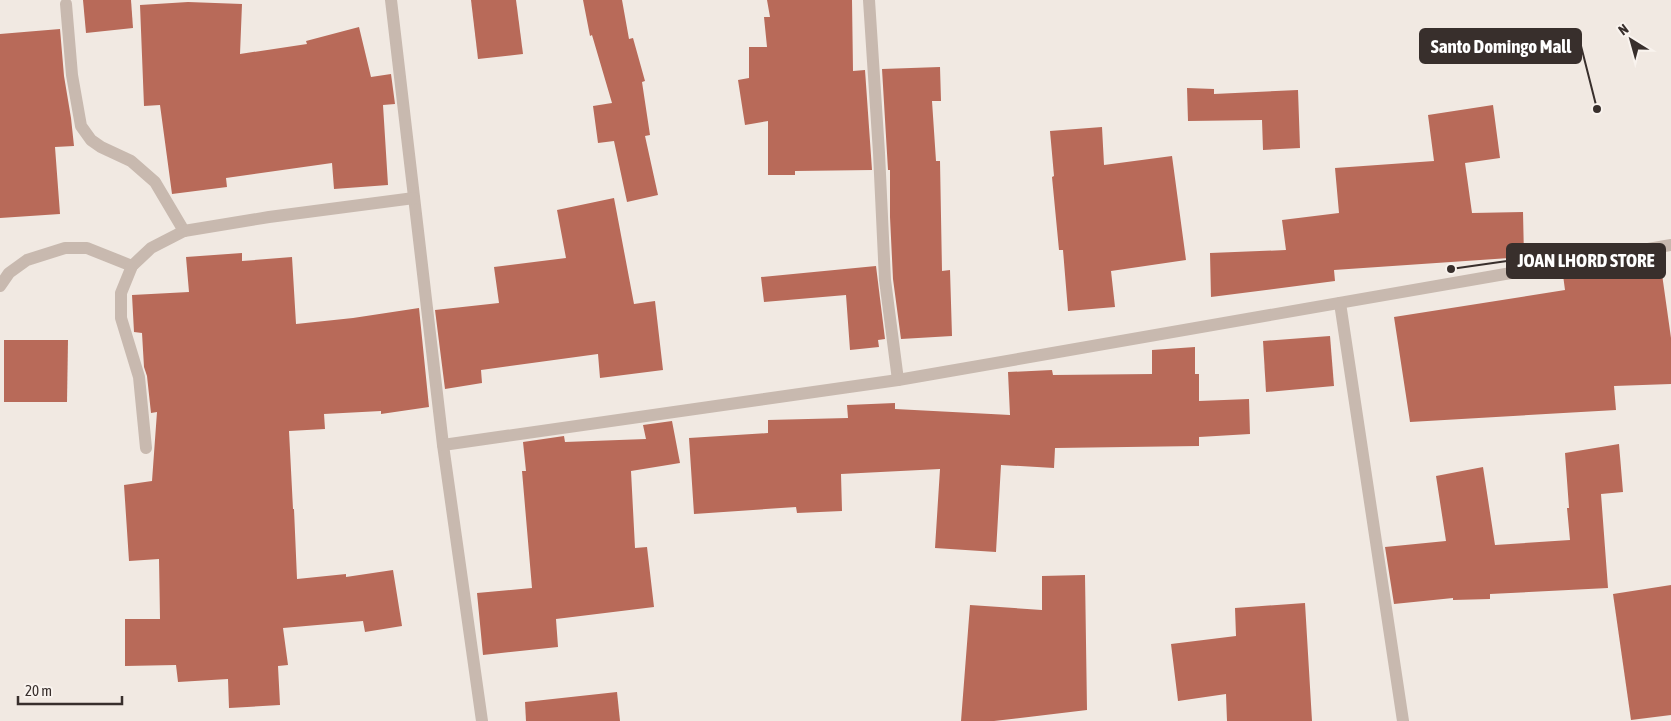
<svg xmlns="http://www.w3.org/2000/svg" width="1671" height="721" font-family="'Asap Condensed',sans-serif">
	<rect width="100%" height="100%" fill="#f1e9e2"/>
	<g fill="#b86a59">
		<polygon points="83,0 131,0 133,28 86,33"/>
		<polygon points="471,0 516,0 523,54 478,59"/>
		<polygon points="583,0 622,0 629,39 633,38 645,81 642,82 650,135 645,136 658,195 627,202 614,141 598,143 593,106 612,103 592,35 590,36"/>
		<polygon points="767,0 852,0 853,71 865,70 872,170 795,171 795,175 768,175 768,121 745,125 738,80 749,78 749,47 767,47 764,17 770,17"/>
		<polygon points="188,2 242,4 240,54 307,44 306,41 359,27 371,77 391,74 395,104 383,105 388,185 334,189 332,163 226,178 227,187 172,194 160,105 144,106 140,5"/>
		<polygon points="60,29 64,76 71,118 74,146 55,147 60,214 0,218 0,34"/>
		<polygon points="940,67 941,101 932,101 936,161 940,161 942,271 950,270 952,336 901,339 893,279 890,217 890,170 888,170 882,69"/>
		<polygon points="1187,88 1214,89 1214,94 1298,90 1300,148 1263,150 1262,120 1188,121"/>
		<polygon points="1493,105 1500,158 1465,163 1472,213 1523,212 1524,257 1334,270 1335,281 1211,297 1210,253 1286,250 1282,220 1339,213 1335,168 1434,161 1428,115"/>
		<polygon points="1102,127 1104,165 1172,156 1186,260 1111,271 1115,307 1068,311 1063,250 1059,250 1052,177 1054,176 1050,131"/>
		<polygon points="614,198 634,304 655,301 663,370 600,378 598,354 481,370 482,383 445,389 435,310 499,303 494,267 566,258 557,210"/>
		<polygon points="242,253 242,261 292,257 296,324 353,318 419,308 429,407 381,414 381,411 324,414 325,429 289,431 293,509 294,509 297,579 346,574 346,577 393,570 402,626 365,632 363,621 283,628 288,665 278,666 280,705 229,708 228,679 178,682 176,665 125,666 125,619 160,619 159,559 129,561 124,485 152,481 157,412 151,413 147,376 144,367 142,333 134,332 132,295 189,292 186,257"/>
		<polygon points="876,266 885,339 878,340 879,347 850,350 846,295 764,302 761,277"/>
		<polygon points="1661,267 1671,338 1671,384 1614,386 1616,410 1410,422 1394,317 1565,290 1563,275 1629,272"/>
		<polygon points="1330,336 1334,386 1266,392 1263,341"/>
		<polygon points="4,340 68,340 67,402 4,402"/>
		<polygon points="1195,347 1195,374 1199,374 1199,401 1249,399 1250,434 1199,437 1199,446 1055,448 1054,468 1001,465 996,552 935,548 940,469 841,474 842,511 797,513 796,507 694,514 689,438 768,433 768,420 848,418 847,405 895,403 895,409 1010,415 1008,372 1052,370 1053,375 1152,374 1152,350"/>
		<polygon points="672,421 680,463 631,471 635,548 647,547 654,607 556,619 558,647 483,655 477,593 532,588 522,471 526,471 523,442 564,436 565,442 646,439 643,425"/>
		<polygon points="1619,444 1623,492 1601,494 1608,588 1490,594 1490,599 1453,600 1453,598 1394,604 1385,547 1446,541 1436,476 1483,467 1495,545 1570,540 1567,508 1569,508 1565,453"/>
		<polygon points="1085,575 1087,710 994,721 961,721 970,605 1042,610 1042,576"/>
		<polygon points="1671,585 1671,715 1631,720 1613,594"/>
		<polygon points="1305,603 1312,721 1227,721 1226,694 1178,701 1171,644 1236,636 1235,608"/>
		<polygon points="617,692 620,721 526,721 525,702"/>
	</g>
	<g fill="none" stroke-linecap="round" stroke-linejoin="round">
		<g stroke="#c8b9af" stroke-width="12">
			<polyline points="391,0 443,445 482,721"/>
			<polyline points="869,0 879,153 885,280 898,380"/>
			<polyline points="66,4 72,75 81,126 91,140 101,147 131,161 155,182 184,231"/>
			<polyline points="0,286 9,273 27,260 65,248 87,248 132,266"/>
			<polyline points="1340,303 1403,721"/>
			<polyline points="443,445 898,380 1671,245"/>
			<polyline points="146,448 139,377 121,318 121,293 132,266 151,248 184,231 269,217 414,198"/>
		</g>
	</g>
	<path fill="none" stroke="#382f2c" stroke-width="2" d="M1597 109L1581 46M1451 269L1507 261"/>
	<g fill="#382f2c" stroke="#f9f3ee" stroke-width="2">
		<circle cx="1597" cy="109" r="5"/>
		<circle cx="1451" cy="269" r="5"/>
	</g>
	<g fill="#382f2c" stroke="#382f2c" stroke-width="2">
		<rect x="1420" y="29" width="161" height="34" rx="5"/>
		<rect x="1507" y="244" width="158" height="34" rx="5"/>
	</g>
	<g font-size="19" text-anchor="middle" font-weight="bold" fill="#fff">
		<text x="1501" y="53">Santo Domingo Mall</text>
		<text x="1586" y="267">JOAN LHORD STORE</text>
	</g>
	<g transform="translate(1631 40) rotate(323)" stroke="#f9f3ee" stroke-width="4" paint-order="stroke">
	<path d="M0-4L9 19L0 12L-9 19Z" fill="#382f2c"/>
	<text y="-8" font-size="14" font-weight="bold" text-anchor="middle" fill="#382f2c">N</text>
	</g>
	<path d="M18 696v8h104v-8" fill="none" stroke="#382f2c" stroke-width="2.5"/>
	<text x="25" y="696" font-size="15" fill="#382f2c" stroke="#f9f3ee" stroke-width="4" paint-order="stroke">20 m</text>
</svg>
